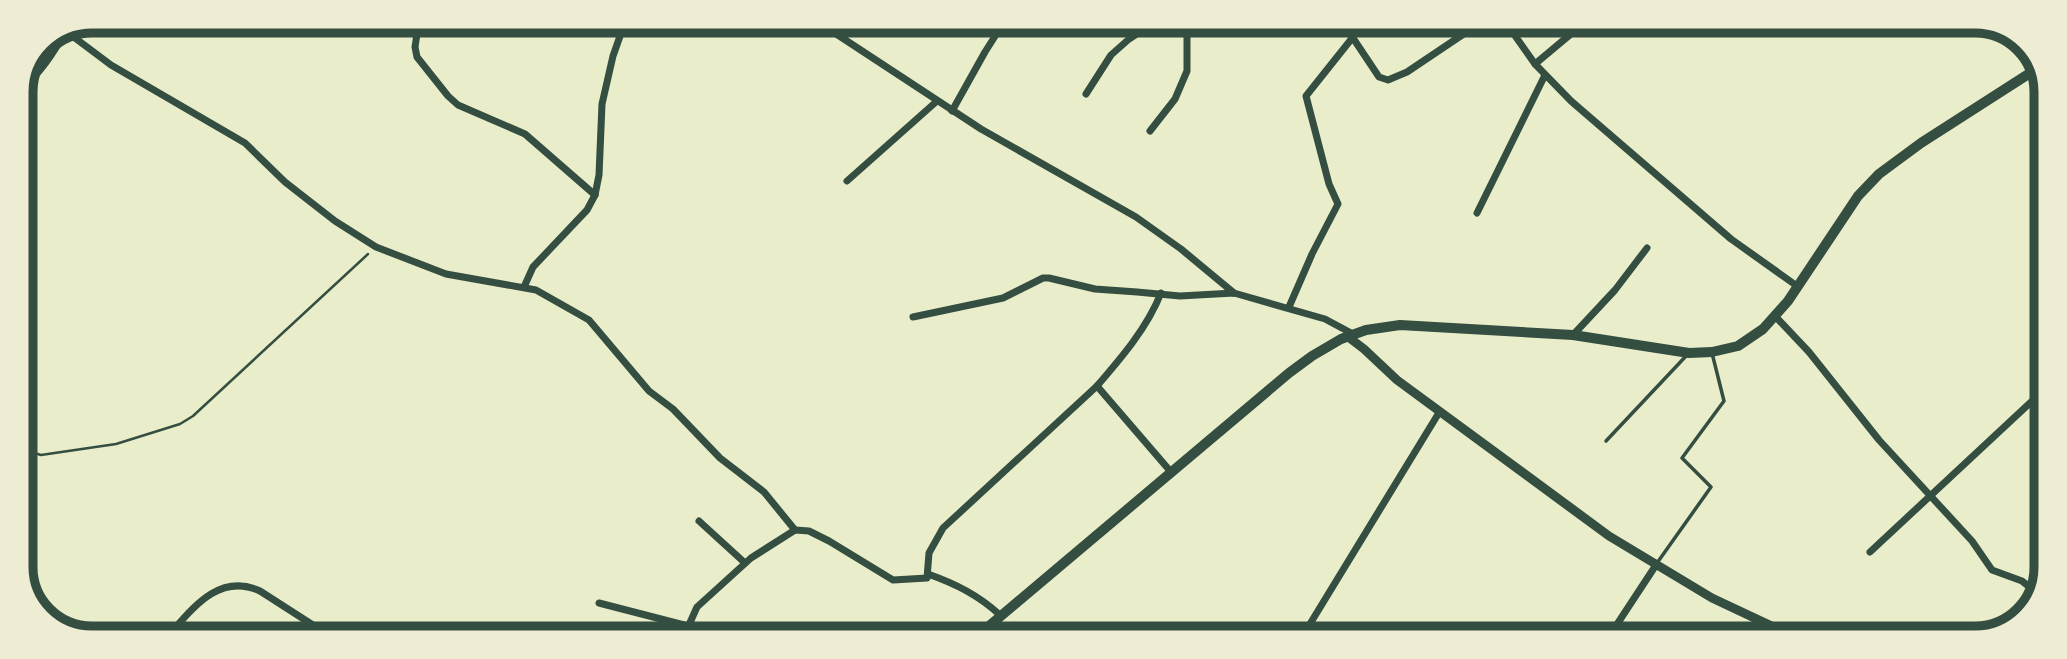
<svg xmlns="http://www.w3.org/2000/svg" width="2067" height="659" font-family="'Libre Baskerville',serif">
	<rect width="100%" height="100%" fill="#e9edc9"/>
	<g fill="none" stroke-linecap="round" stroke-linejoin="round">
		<polyline stroke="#344e41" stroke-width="2.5" points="21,449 41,455 116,444 180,424 193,416 368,254"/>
		<g stroke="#344e41" stroke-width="3.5">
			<polyline points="1606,441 1687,355"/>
			<polyline points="1657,563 1711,487 1682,458 1724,401 1712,353"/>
		</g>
		<g stroke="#344e41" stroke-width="7">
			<polyline points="419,21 415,47 417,57 448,96 458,105 525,134 595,195"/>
			<polyline points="818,22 981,129 1136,217 1181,249 1234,293"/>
			<polyline points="1343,23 1379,77 1388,80 1407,72 1480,23"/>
			<polyline points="1506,23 1535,64 1571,101 1731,239 1797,286"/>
			<polyline points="67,32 111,65 245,143 285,182 335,221 376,247 446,274 536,290 589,320 649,391 673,409 720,458 764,492 795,530"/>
			<polyline points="1535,64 1584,23"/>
			<path d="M23,88C41,72 54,53 65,32"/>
			<polyline points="1086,94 1111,55 1129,39 1155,22"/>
			<polyline points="952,111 985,52 1004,22"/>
			<polyline points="1150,131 1175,99 1187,71 1187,36 1177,22"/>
			<polyline points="847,181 937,101"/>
			<polyline points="1477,213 1545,75"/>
			<polyline points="524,287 533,267 587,210 595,195 599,175 602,104 613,56 625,22"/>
			<polyline points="1289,307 1312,254 1338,204 1329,184 1306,96 1353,37"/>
			<polyline points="1775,316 1809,352 1879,440 1972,541 1992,570 2022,581 2038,594"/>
			<polyline points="913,317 1003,298 1043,278 1049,278 1095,289 1137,292 1180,296 1234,293 1325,319 1353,334"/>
			<polyline points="1573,335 1615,290 1647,248"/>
			<polyline points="1097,386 1171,472"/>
			<polyline points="699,521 745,563"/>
			<polyline points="1870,552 2032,401"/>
			<path d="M928,574C956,584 978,595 1000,615"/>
			<polyline points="599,603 688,626"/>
			<path d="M168,636C192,609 219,572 260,591L330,636"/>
			<path d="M684,636L697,607L751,558L795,530L809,531L829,541L893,580L927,578L929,553L943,528L1097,386C1122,357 1147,328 1161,293"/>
			<polyline points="1302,637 1440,411"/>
			<polyline points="1608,638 1656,565"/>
		</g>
		<polyline stroke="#344e41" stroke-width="9" points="1347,336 1364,349 1397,380 1609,536 1712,598 1797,638"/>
		<polyline stroke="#344e41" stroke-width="10" points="976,637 1289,373 1312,356 1341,339 1366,330 1400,325 1573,335 1689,353 1712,352 1738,346 1763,329 1788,301 1858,196 1879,174 1921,143 2038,68"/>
	</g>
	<path d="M0 0H2067V659H0ZM92 33H1975A59 59 0 0 1 2034 92V567A59 59 0 0 1 1975 626H92A59 59 0 0 1 33 567V92A59 59 0 0 1 92 33Z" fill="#eeecd3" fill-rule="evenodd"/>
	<path fill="none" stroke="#344e41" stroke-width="9" d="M92 33H1975A59 59 0 0 1 2034 92V567A59 59 0 0 1 1975 626H92A59 59 0 0 1 33 567V92A59 59 0 0 1 92 33Z"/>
</svg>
